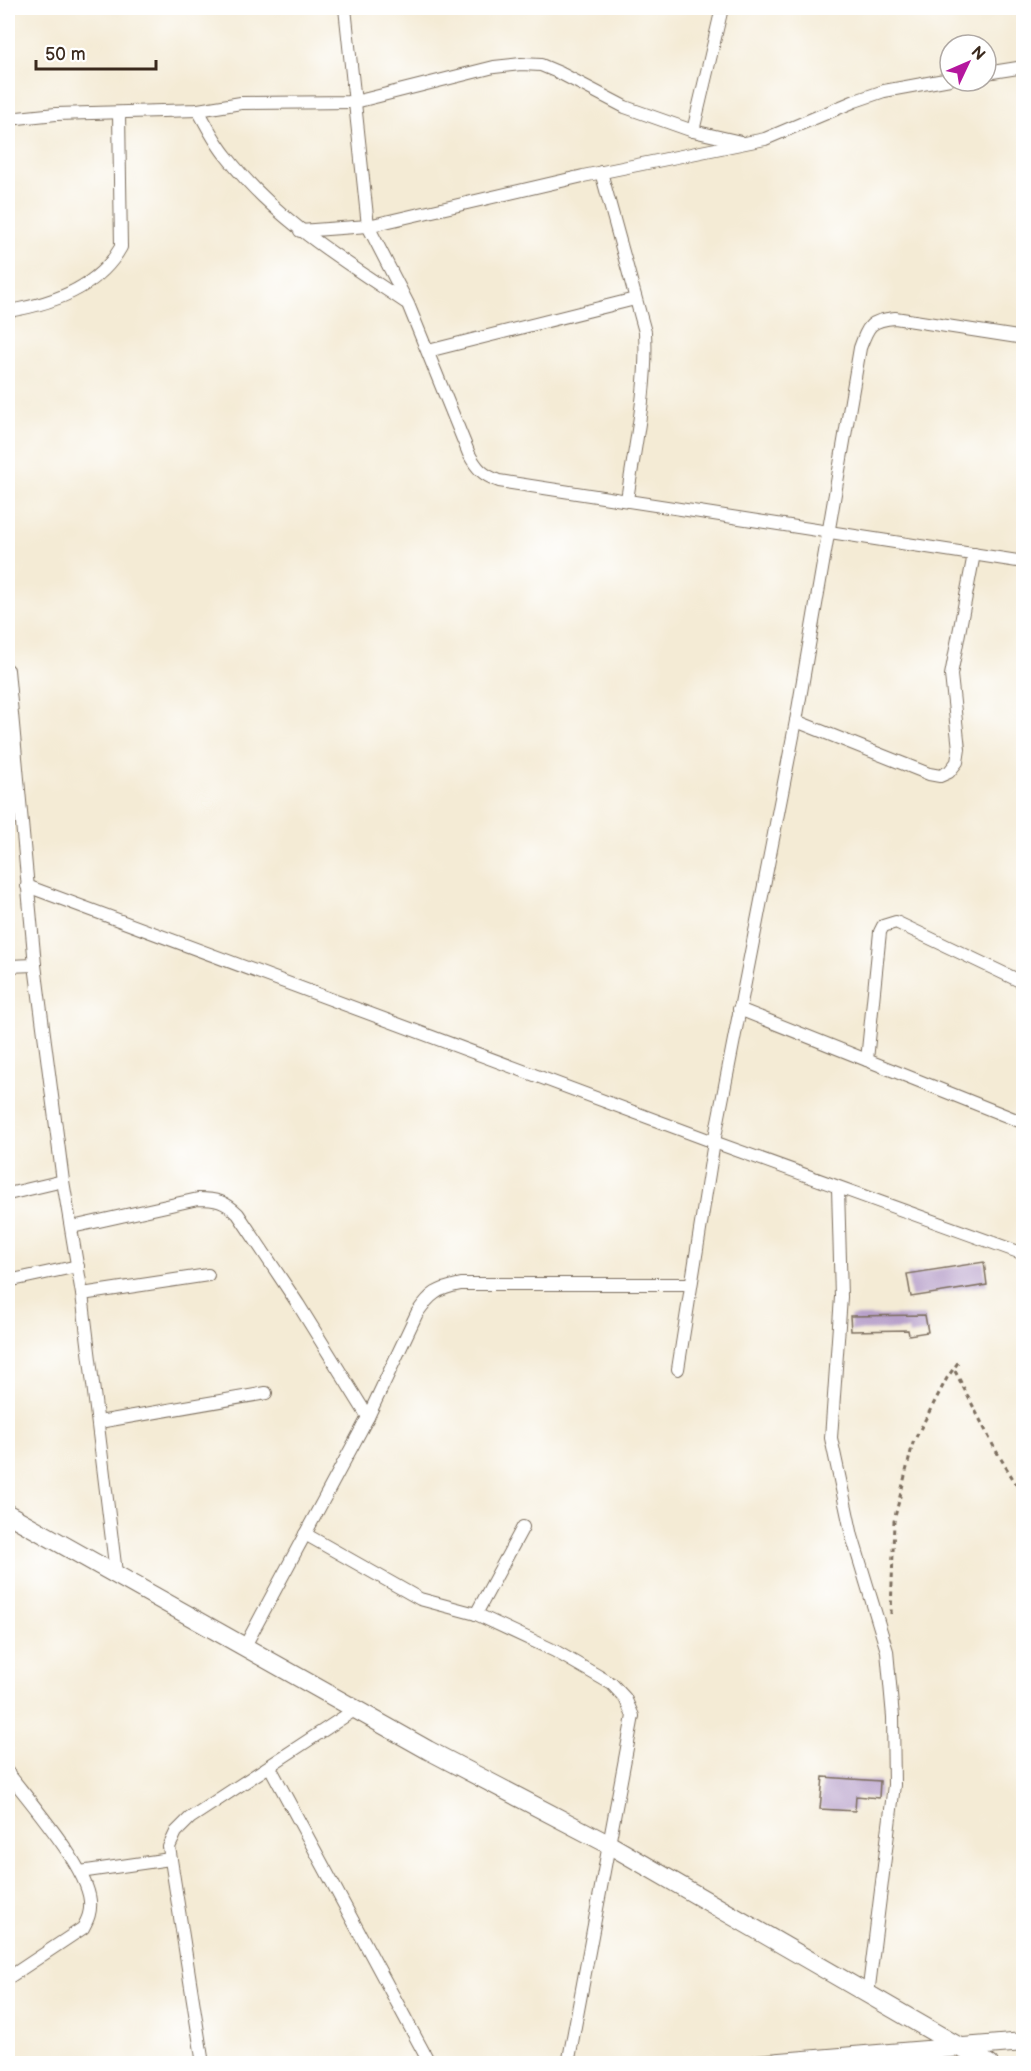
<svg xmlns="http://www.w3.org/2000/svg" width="1031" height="2071" font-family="'Balsamiq Sans',sans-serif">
	<rect width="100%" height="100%" fill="#fff"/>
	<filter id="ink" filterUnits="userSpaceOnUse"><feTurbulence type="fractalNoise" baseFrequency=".0167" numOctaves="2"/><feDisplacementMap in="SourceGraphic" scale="12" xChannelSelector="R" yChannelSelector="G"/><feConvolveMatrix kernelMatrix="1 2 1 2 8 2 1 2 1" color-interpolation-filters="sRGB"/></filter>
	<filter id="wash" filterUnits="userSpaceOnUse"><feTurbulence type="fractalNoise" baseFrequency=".008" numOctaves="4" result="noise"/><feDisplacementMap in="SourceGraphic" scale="24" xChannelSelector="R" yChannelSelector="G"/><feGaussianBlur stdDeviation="1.35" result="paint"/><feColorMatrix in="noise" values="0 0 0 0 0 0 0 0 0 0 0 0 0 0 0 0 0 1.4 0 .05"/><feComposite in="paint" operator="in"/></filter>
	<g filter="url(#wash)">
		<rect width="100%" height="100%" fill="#f4ebd5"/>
		<g id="blocks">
			<g fill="#b8a1ca">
				<polygon points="984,1262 987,1285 911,1297 907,1274"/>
				<polygon points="925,1315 928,1332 909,1335 908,1330 851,1331 850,1316"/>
				<polygon points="823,1777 880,1781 879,1798 856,1796 855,1811 820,1809"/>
			</g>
		</g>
	</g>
	<g filter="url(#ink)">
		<use href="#blocks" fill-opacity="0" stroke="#7c6e5e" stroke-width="1.5"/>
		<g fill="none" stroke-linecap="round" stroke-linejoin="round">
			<defs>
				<g id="street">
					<path d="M345,8L368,226L408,304L469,454C477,469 483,475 499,481L1024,562"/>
					<polyline points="986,73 1024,67"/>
					<path d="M198,110C207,126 215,143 227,157C275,219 341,259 405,302"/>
					<polyline points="8,119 56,114 198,110 241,103 355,102 494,67 521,64 541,65 560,73 625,107 693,131 741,142"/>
					<polyline points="693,131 722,8"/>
					<path d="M601,172L645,332C648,388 635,444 627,500"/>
					<polyline points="300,231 368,226 583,176 765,139 855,101 884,91 950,79"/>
					<path d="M8,311C52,304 99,287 121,247L119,113"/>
					<polyline points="428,351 635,299"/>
					<polyline points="8,670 35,965 63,1181 82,1294 116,1573"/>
					<polyline points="796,721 929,774 940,776 949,772 957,762 959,749 951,675 974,554"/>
					<polyline points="27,886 714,1142 1024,1254"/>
					<polyline points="8,966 35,965"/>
					<polyline points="739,1009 1024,1123"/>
					<polyline points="867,1060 880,932 883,926 896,922 1024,983"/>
					<polyline points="838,1188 841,1297 831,1438 852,1536 887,1651 893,1717 894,1785 868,1995"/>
					<polyline points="8,1194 63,1181"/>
					<path d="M72,1227L198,1199C216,1199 225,1201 238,1214L298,1304L368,1417"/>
					<polyline points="8,1281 78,1266"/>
					<polyline points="82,1294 208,1275"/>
					<path d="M678,1369L714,1142L796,721L860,348C868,326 870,320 895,318L1024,338"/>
					<polyline points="99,1422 266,1393"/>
					<polyline points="305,1534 420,1599 476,1614 555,1651 612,1684 625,1698 633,1716 568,2064"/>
					<polyline points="476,1614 523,1527"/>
					<path d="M245,1646L368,1417L417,1313C431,1293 437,1289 461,1284H691"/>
					<polyline points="270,1767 430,2064"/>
					<path d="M8,1773C30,1802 87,1867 90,1901C91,1912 88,1919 83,1928L8,1978"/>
					<polyline points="80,1872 170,1859"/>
					<polyline points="203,2064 169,1847 176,1832 190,1818 356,1709"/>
				</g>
				<g id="secondary">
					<polyline points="8,1514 428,1750 610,1845 989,2064"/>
					<polyline points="756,2064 1024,2042"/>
				</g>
			</defs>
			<use href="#street" stroke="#7c6e5e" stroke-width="14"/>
			<use href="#secondary" stroke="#7c6e5e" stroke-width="20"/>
			<g stroke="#7c6e5e" stroke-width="3" stroke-dasharray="4.5 4.5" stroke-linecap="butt">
				<polyline points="955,1371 995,1449 1024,1497"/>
				<polyline points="891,1614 894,1521 913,1443 947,1378 959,1361"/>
			</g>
			<use href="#street" stroke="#fff" stroke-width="12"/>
			<use href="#secondary" stroke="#fff" stroke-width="18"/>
		</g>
	</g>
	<rect width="1031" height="2071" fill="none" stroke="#fff" stroke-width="30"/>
	<g transform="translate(968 63) rotate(46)"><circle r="28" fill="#ffffff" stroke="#b1aaa5" stroke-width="1.5"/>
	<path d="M0-4.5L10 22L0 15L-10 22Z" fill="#b5179e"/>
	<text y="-9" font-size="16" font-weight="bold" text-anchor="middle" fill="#3b2a1e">N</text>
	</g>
	<path d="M36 60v9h120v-9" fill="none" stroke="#3b2a1e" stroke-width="3"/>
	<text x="45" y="60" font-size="18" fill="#3b2a1e" stroke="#ffffff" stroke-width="4.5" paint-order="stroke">50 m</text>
</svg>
